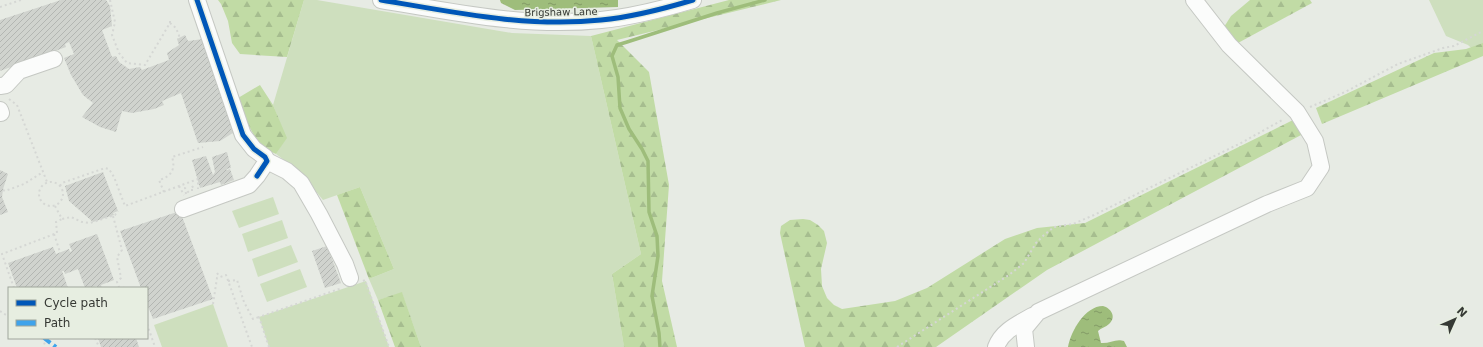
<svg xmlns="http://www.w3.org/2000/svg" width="1483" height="347" font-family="'DejaVu Sans',sans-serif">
	<defs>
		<pattern id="forest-firs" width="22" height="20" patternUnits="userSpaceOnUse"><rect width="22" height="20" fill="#c1dba5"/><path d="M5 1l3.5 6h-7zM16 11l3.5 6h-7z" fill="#a6bd8f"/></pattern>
		<pattern id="water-ripples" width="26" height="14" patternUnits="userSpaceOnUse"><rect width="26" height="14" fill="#9ebd7b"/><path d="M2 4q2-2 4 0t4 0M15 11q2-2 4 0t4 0" fill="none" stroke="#829b66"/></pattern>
		<pattern id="building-hatch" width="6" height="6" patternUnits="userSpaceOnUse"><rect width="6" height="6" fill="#d0d3ce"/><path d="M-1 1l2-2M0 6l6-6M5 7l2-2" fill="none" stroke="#b3b6b2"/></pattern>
	</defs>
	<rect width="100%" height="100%" fill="#e7ebe4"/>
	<g fill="#cedfbe">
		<polygon points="304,0 317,0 512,33 591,36 641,254 612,274 624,347 421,347 402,293 378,300 369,279 394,269 360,187 323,200 299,171 276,154 286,138 273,105"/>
		<polygon points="1429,0 1483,0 1483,53 1479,55 1468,45 1446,36"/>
		<polygon points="273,197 279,214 239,228 232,211"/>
		<polygon points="282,220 288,238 248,252 242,234"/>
		<polygon points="291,245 298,262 258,277 252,259"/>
		<polygon points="300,269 307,287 267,302 260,284"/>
		<polygon points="366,281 389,347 269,347 259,317"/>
		<polygon points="213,304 228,347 162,347 154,325"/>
	</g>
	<g fill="url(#forest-firs)">
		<polygon points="218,0 304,0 287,57 240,54 232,43 228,21 221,4"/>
		<polygon points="729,0 781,0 617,40 649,72 669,185 662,281 677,347 624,347 612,274 641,254 591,36"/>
		<polygon points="1250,0 1310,0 1312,3 1238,43 1224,27 1231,16"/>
		<polygon points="1483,43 1483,56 1322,124 1316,108 1434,53 1466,49"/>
		<path d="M260,85L273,105L287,138L276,154C252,143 247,121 238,98Z"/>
		<polygon points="1295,119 1303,134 1047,270 936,347 805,347 780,233 781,226 790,220 803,219 810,220 818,225 824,231 827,243 821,269 822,286 827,298 834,305 842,309 895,301 927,288 1005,239 1037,228 1085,223"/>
		<polygon points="360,187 394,269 369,279 337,195"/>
		<polygon points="402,292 421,347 395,347 378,300"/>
	</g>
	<g fill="url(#water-ripples)">
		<polygon points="500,0 618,0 618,7 515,10 501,3"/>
		<path d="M1103,306C1111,308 1117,317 1109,324C1106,327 1101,328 1098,331L1101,343C1109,344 1116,338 1124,341L1127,347H1068C1071,331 1085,306 1103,306Z"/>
	</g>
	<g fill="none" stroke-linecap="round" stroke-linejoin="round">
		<polyline stroke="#9ebd7b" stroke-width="3.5" points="660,347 659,333 652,296 658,256 657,236 649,212 648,161 642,149 629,129 620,108 618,77 612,56 617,45 627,42 717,13 765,0"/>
	</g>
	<g fill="url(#building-hatch)">
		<polygon points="61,0 106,0 110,6 112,26 102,30 112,57 116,56 119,62 129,69 140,67 142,70 169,60 167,53 179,45 177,39 185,35 188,41 203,39 236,131 220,141 198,143 181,93 162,101 164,105 154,109 132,113 122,111 116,132 100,127 82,117 93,103 83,95 71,75 64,58 74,54 69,42 65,44 66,47 0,71 0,20"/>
		<polygon points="227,152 231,168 226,169 227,170 230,169 234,180 221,185 220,182 200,188 192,160 206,156 213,175 215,172 212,157"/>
		<polygon points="0,170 8,174 3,189 2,197 8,212 0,215"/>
		<polygon points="103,172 118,211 113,213 114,215 93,222 69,201 65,186"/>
		<polygon points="180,211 213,299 153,319 147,304 147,288 141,288 120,231"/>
		<polygon points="97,234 114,280 101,285 102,288 97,288 97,286 85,288 78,269 65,274 64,271 62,271 68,288 17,288 8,263 53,247 56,254 69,249 70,252 72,251 69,244"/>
		<polygon points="327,246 341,283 325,288 312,251"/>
		<polygon points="98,338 136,338 139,347 101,347"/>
	</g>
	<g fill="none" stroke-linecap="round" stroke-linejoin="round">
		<defs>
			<g id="minor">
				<path d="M381,0C453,12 527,28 601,20C632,17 663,9 693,0"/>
				<polyline points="0,86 6,85 19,71 54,59"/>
				<polyline points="0,110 1,113"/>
				<polyline points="267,161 287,171 301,183 319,214 345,264 350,278"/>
				<polyline points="183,209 249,185 257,176 267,161 265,157 254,149 243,135 197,0"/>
				<path d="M996,347C1002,331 1018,324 1032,316"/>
				<polyline points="1026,347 1024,329 1038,312 1267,204 1307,188 1321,167 1315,141 1297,112 1229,45 1194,0"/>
			</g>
		</defs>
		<use href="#minor" stroke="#c5c8c3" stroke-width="18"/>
		<g stroke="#d5d7d4" stroke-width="2" stroke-dasharray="2 3" stroke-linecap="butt">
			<polyline points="110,0 115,22 112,35 119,53 127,63 145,65 170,23 170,20"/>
			<polyline points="0,7 21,0"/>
			<polyline points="170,23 176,28 180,38"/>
			<polyline points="9,99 17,105 47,182"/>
			<polyline points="1310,107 1345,92 1398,64 1443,48 1454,46 1483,31"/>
			<circle cx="51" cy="194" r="12"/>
			<polyline points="60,186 62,183 105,168 109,169 114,177 125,206 198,179 198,189"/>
			<polyline points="179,186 184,195"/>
			<polyline points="3,190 5,191 24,184 43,172"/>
			<polyline points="192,191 192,186 195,190"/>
			<path d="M164,192L159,180C171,177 176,169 172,157L203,147"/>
			<polyline points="186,194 185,188 189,193"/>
			<polyline points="55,206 62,219 71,217 82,222 90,223 115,215 118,211"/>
			<polyline points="113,216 122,250 117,257 121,278 117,282 119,287 125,288"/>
			<polyline points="54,234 60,252"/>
			<polyline points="217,273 220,277"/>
			<polyline points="228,281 237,280 244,302 253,319 259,317"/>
			<polyline points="363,281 365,280 389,347"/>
			<polyline points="14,288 2,254 57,233 56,222 62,219"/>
			<polyline points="213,304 217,278 226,275 252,347"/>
			<polyline points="0,311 9,317"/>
			<polyline points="147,324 155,347"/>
			<polyline points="42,338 46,347"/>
			<polyline points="95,338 99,347"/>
			<polyline points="269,347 259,317 342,288"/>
			<polyline points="897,347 1009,275 1024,263 1036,243 1044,235 1054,227 1073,224 1094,215 1241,143 1284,119"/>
		</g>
		<use href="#minor" stroke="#fbfcfb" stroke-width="16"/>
		<polyline stroke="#3fa3eb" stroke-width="4" stroke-dasharray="8 4" stroke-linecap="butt" points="44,338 56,347"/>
		<defs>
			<g id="cycleway">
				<polyline points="197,0 243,135 254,149 265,157 267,161 257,176"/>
				<path d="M381,0C453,12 527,28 601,20C632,17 663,9 693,0"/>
			</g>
		</defs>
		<use href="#cycleway" stroke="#e7eee1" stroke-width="8"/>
		<use href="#cycleway" stroke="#0057b8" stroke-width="5"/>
	</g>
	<g text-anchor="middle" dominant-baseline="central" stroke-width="3" stroke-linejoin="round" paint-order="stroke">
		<g font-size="10" fill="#363934" stroke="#e7eee1">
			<text transform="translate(561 12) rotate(-1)">Brigshaw Lane</text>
		</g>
	</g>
	<rect x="8" y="287" width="140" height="52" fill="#e7eee1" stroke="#a0a69c"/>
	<rect x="16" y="300" width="20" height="6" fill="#0057b8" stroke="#a0a69c"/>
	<text x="44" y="307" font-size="12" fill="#363934">Cycle path</text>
	<rect x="16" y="320" width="20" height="6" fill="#3fa3eb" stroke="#a0a69c"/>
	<text x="44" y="327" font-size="12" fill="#363934">Path</text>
	<g transform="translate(1455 319) rotate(45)" stroke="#e7eee1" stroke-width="3" paint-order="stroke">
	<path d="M0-3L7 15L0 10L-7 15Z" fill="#363934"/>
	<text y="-6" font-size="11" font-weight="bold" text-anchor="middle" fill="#363934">N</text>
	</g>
</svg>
